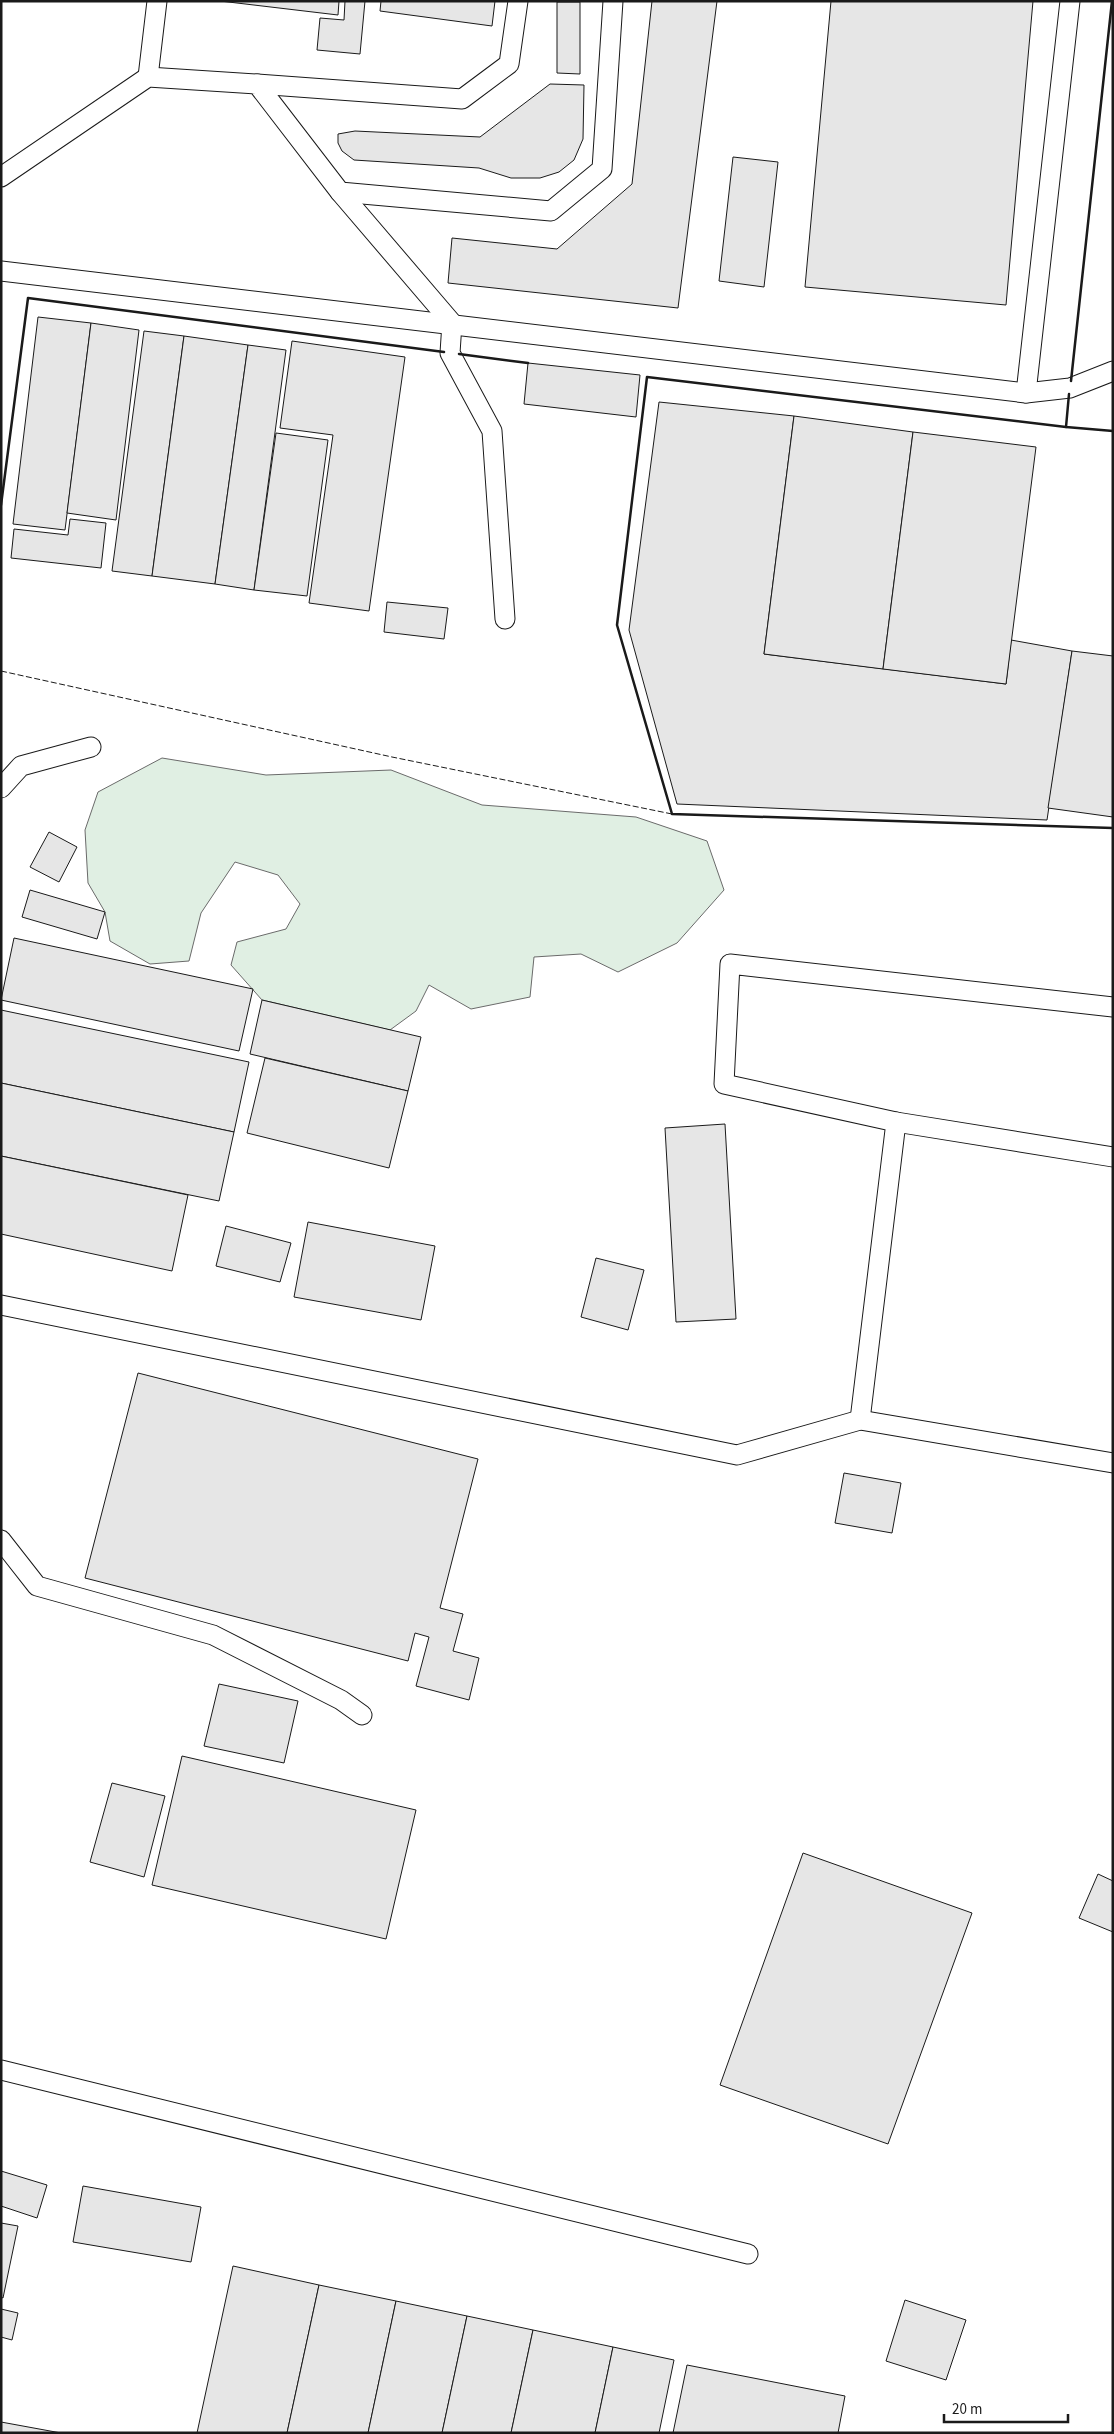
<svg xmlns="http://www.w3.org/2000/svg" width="1114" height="2434" font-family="'Source Sans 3',sans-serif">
	<rect width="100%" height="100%" fill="#fff"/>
	<polygon fill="#e0efe3" stroke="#6a6a6a" points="162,758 266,775 391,770 482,805 636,817 707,841 724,890 677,943 618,972 581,954 534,957 530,997 471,1009 429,985 416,1011 390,1030 262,1000 231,965 237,942 286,929 300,904 278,875 235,862 201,913 189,961 150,964 110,941 105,912 88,883 85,830 98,792"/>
	<g fill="#e6e6e6" stroke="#1a1a1a">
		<polygon points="220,1 339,1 338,15"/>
		<polygon points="345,1 365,1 360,54 317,50 320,18 344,20"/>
		<polygon points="381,1 495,1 492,26 380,11"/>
		<polygon points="652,1 717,1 678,308 448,283 452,238 557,249 632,184"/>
		<polygon points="831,1 1033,1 1006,305 805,287"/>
		<polygon points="557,2 580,2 580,74 557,73"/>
		<polygon points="550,84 584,85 583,139 574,160 559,172 540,178 511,178 479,168 354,160 342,151 338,143 338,134 355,131 480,137"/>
		<polygon points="733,157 778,162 764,287 719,281"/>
		<polygon points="38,317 91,323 65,530 13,524"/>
		<polygon points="91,323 139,330 116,520 67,513"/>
		<polygon points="144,331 184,336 152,576 112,571"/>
		<polygon points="184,336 248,345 215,584 152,576"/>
		<polygon points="292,341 405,357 369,611 309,603 333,435 280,428"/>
		<polygon points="248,345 286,350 254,590 215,584"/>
		<polygon points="528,363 640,375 636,417 524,404"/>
		<polygon points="659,402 794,416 764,654 1006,684 1011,640 1072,651 1047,820 677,804 629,630"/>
		<polygon points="794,416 913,432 883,669 764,654"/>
		<polygon points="913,432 1036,447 1006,684 883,669"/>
		<polygon points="276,433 328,440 307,596 254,590"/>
		<polygon points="70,519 106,523 101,568 11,558 14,529 68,535"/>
		<polygon points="387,602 448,608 444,639 384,632"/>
		<polygon points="1072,651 1113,656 1113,817 1048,808"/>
		<polygon points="49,832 77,847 59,882 30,867"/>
		<polygon points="30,890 105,912 97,939 22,917"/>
		<polygon points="14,938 253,989 239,1051 1,1000"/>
		<polygon points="262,1000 421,1037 408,1091 250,1054"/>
		<polygon points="1,1010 249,1062 234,1132 1,1083"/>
		<polygon points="265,1058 408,1091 389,1168 247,1133"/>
		<polygon points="1,1083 234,1132 219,1201 1,1156"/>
		<polygon points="725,1124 736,1319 676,1322 665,1128"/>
		<polygon points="1,1156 188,1195 172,1271 1,1234"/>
		<polygon points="308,1222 435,1246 421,1320 294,1297"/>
		<polygon points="226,1226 291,1243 280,1282 216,1266"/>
		<polygon points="596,1258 644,1270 628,1330 581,1317"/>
		<polygon points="138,1373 478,1459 440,1608 463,1614 453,1651 479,1658 469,1700 416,1686 429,1637 415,1633 408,1661 85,1578"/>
		<polygon points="844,1473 901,1483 892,1533 835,1523"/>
		<polygon points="219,1684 298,1701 284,1763 204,1746"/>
		<polygon points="182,1756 416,1810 386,1939 152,1885"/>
		<polygon points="112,1783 165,1796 144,1877 90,1862"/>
		<polygon points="803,1853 972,1913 888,2144 720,2085"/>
		<polygon points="1098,1874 1113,1881 1113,1932 1079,1918"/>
		<polygon points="1,2171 47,2185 37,2218 1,2206"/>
		<polygon points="83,2186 201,2207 191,2262 73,2242"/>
		<polygon points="1,2223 18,2226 3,2298 1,2297"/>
		<polygon points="233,2266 319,2285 287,2433 197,2433"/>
		<polygon points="319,2285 396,2301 368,2433 287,2433"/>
		<polygon points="905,2300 966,2320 946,2380 886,2361"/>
		<polygon points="396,2301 467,2316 442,2433 368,2433"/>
		<polygon points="1,2309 18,2313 12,2340 1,2337"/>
		<polygon points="467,2316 533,2330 511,2433 442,2433"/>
		<polygon points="533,2330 613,2347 595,2433 511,2433"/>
		<polygon points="613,2347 674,2360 659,2433 595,2433"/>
		<polygon points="687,2365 845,2396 838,2433 673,2433"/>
		<polygon points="1,2422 61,2433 1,2433"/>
	</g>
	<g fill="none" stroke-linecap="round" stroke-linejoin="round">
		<defs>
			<g id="lane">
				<polyline points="148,77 157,1"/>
				<polyline points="257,84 462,99 509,64 518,1"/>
				<polyline points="1,177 148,77 257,84 340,192 551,211 602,169 613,1"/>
				<polyline points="340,192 452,323 450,353 492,431 505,619"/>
				<polyline points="1,271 1026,393 1070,388 1113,371"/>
				<polyline points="1026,393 1070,1"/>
				<polyline points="1,788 21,766 91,747"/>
				<polyline points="896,1122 1113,1157"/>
				<polyline points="1,1305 737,1455 860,1420 1113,1463"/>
				<polyline points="860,1420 896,1122 724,1084 730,964 1113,1007"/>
				<polyline points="1,1540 37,1586 213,1635 341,1700 362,1715"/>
				<polyline points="1,2070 748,2254"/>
			</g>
		</defs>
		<use href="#lane" stroke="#1a1a1a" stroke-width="21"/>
		<use href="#lane" stroke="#fff" stroke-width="19"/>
		<polyline stroke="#1a1a1a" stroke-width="1" stroke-dasharray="6 2.5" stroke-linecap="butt" points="1,671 392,757 672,814"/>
		<g stroke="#1a1a1a" stroke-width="2.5">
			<polyline points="459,354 528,363"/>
			<polyline points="1071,381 1112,1"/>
			<polyline points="1069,394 1066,427 1113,431"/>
			<polyline points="1066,427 647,377 617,625 672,814 1113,828"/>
			<polyline points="1,505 28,298 444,352"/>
		</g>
	</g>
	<rect width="1114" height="2434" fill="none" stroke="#1a1a1a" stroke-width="5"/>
	<path d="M944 2414v8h124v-8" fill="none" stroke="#1a1a1a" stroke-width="2.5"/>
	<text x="952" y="2414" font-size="15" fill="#1a1a1a" stroke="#ffffff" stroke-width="4" paint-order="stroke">20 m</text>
</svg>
